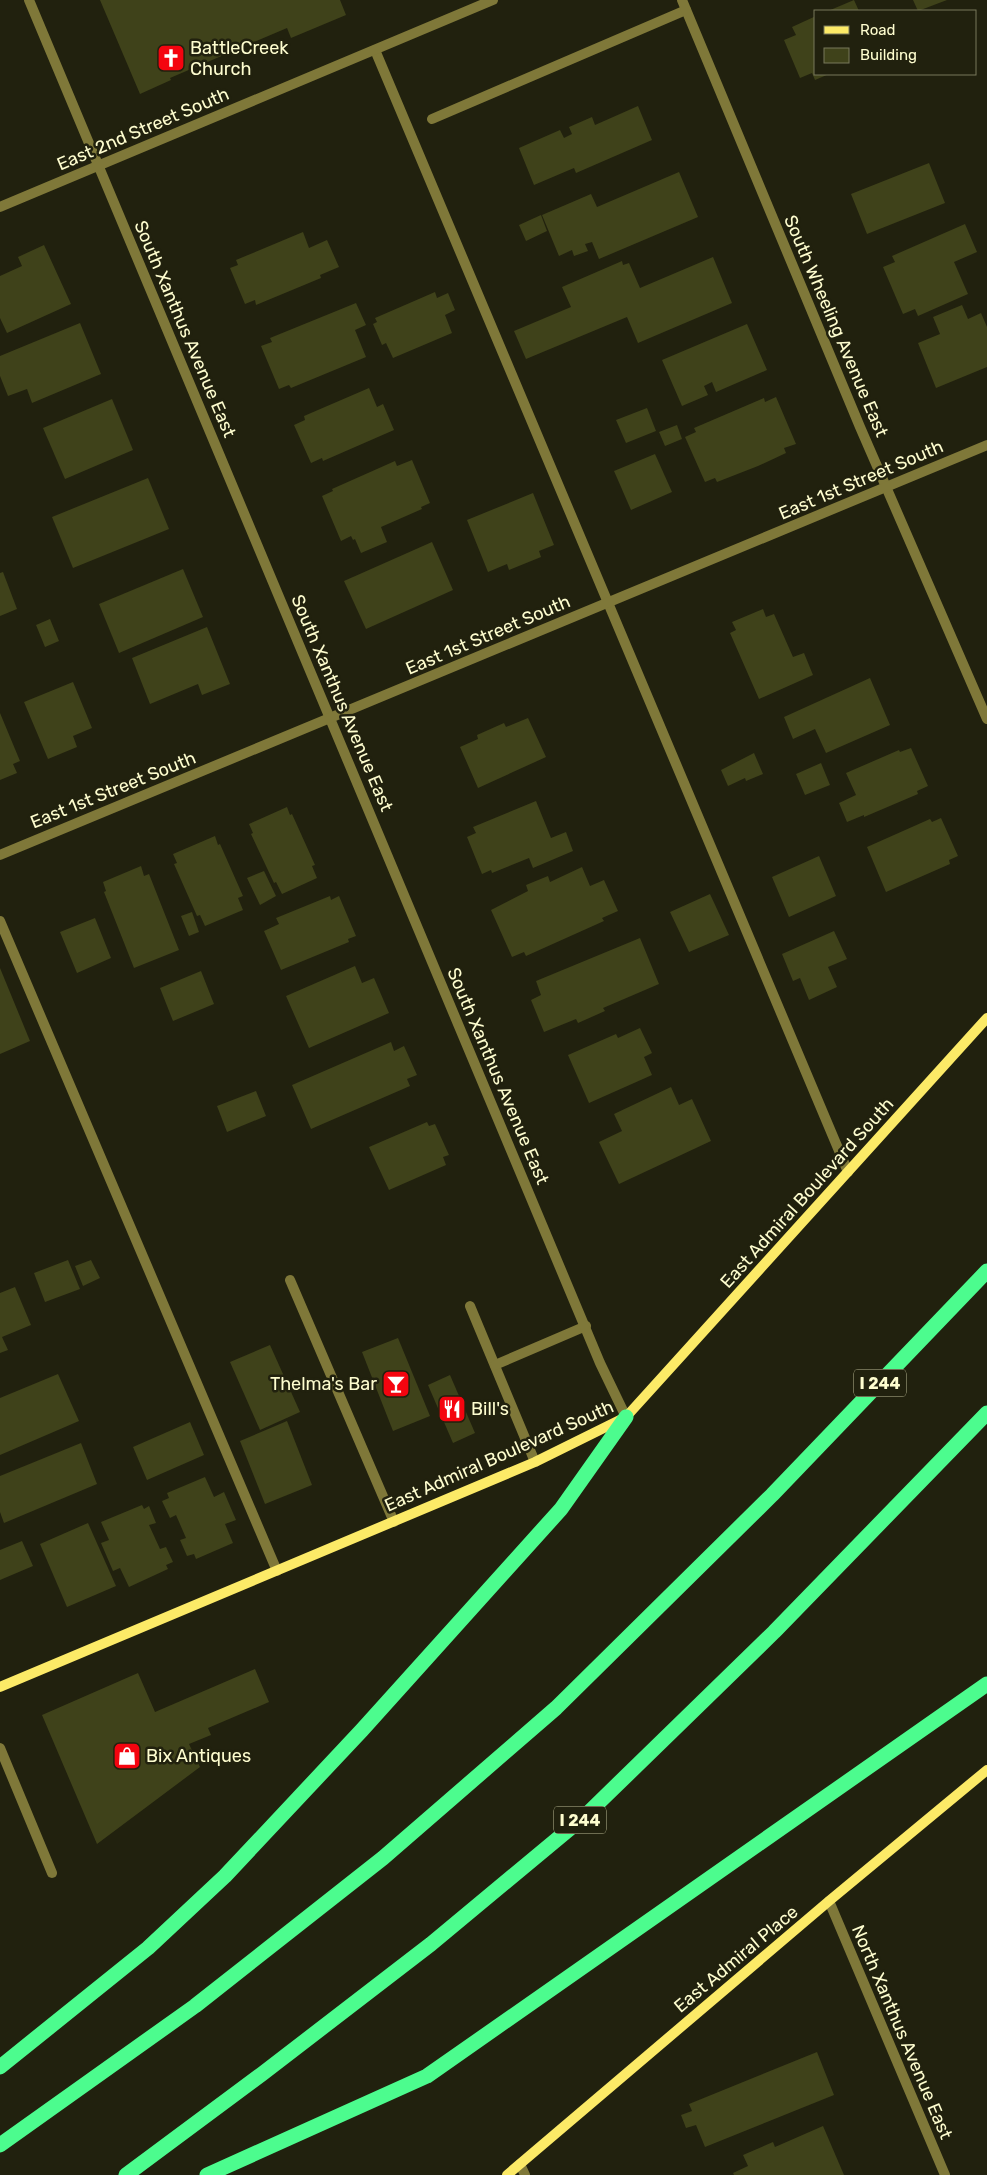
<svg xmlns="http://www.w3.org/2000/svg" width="987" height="2175" font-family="Rubik,sans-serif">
	<rect width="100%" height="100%" fill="#21210e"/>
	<g fill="#3f421a">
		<polygon points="100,0 340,0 346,15 291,38 287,28 170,78 171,80 140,94"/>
		<polygon points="854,0 859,11 828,11"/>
		<polygon points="913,0 947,0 918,11"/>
		<polygon points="816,16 816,74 829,74 815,80 812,73 800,78 784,40 796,35 792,27"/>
		<polygon points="638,106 652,140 576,173 574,168 534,185 519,148 560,130 564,138 572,134 569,127 592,117 595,125"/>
		<polygon points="929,163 945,203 867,234 851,194"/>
		<polygon points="679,172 698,217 599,259 592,242 585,244 588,251 574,256 572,250 559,256 542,215 591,194 597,207"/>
		<polygon points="541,215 547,231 526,241 519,225"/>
		<polygon points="965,224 977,252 954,262 968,294 918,316 915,309 903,314 883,267 895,262 892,256"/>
		<polygon points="303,232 309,248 327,240 339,267 320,275 321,278 256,305 255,300 245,304 230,268 238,265 236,260"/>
		<polygon points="44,245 71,304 7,333 0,318 0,276 22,266 18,257"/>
		<polygon points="713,257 732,303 638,343 627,317 526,359 514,331 571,307 562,287 622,261 623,265 629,263 640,288"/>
		<polygon points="435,292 437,298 448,293 455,310 445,315 452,333 393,358 386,343 382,345 373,324 377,322 375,318"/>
		<polygon points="356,303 366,325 355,330 366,357 291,388 289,385 279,389 261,346 272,342 270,338"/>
		<polygon points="962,305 968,319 981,313 987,327 987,367 936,388 918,343 940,334 933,317"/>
		<polygon points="80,323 101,374 32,403 27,389 8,396 0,376 0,356"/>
		<polygon points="747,324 767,370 716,392 712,382 704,386 708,395 682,406 662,360"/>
		<polygon points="369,388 377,407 383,404 394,430 323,461 322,458 311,463 294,425 305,420 304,416"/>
		<polygon points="776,397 796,444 784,448 786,453 758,466 717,482 715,478 705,482 685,437 696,432 694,428 764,398 765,402"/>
		<polygon points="112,399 133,450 65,479 43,428"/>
		<polygon points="647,408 656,431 626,443 616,420"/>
		<polygon points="677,425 682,439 665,446 659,432"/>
		<polygon points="655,454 672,492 631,510 614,471"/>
		<polygon points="412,460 430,503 421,507 422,509 381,527 387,542 361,553 355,539 353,540 351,536 341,541 322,496 333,491 332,489 395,461 397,466"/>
		<polygon points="148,478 169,529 73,568 52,517"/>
		<polygon points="533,493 554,545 539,551 541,557 509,570 507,564 488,572 467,520"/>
		<polygon points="432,542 453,590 366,629 344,581"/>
		<polygon points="183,569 203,617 119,653 99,604"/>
		<polygon points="3,572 17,609 0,616 0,573"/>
		<polygon points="763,609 766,617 774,614 793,657 804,653 813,675 759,699 730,633 736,630 732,622"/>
		<polygon points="50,619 59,641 45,647 36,625"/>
		<polygon points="207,627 230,684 202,695 198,684 150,704 132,658"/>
		<polygon points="870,678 890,725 826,753 815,729 793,739 784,717"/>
		<polygon points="73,682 92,728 73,736 77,747 48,759 24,702"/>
		<polygon points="0,713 20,761 13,764 17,773 0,780"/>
		<polygon points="528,718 546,757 478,788 460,747 478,739 477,735 504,723 506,727"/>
		<polygon points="911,748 928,786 917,791 918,794 864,817 864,815 847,822 839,803 856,795 846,773 899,750 900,752"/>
		<polygon points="754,753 763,774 746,781 745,778 728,786 721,770"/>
		<polygon points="821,763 830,785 805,795 796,774"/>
		<polygon points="536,801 551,838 566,832 573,851 533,868 529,858 492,873 491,870 482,874 467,837 476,833 473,827"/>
		<polygon points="287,807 290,815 292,814 315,865 312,866 317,878 282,894 276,882 274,883 251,834 253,833 249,824"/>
		<polygon points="941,818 958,856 949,860 950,864 886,892 867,847 930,819 932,822"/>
		<polygon points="215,836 218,845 220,844 243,896 238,898 243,910 205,926 200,915 197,916 174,864 177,863 173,854"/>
		<polygon points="819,856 836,896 789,917 772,877"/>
		<polygon points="141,866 144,876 149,874 179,950 134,968 104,892 106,891 103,882"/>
		<polygon points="582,867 590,886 604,880 618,911 602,918 604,921 526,956 524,952 512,957 491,910 528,891 526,885 548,876 550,882"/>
		<polygon points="264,871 276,896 260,905 247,878"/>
		<polygon points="710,894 729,935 689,952 670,912"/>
		<polygon points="330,896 331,900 339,896 356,936 348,939 349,942 281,970 264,931 279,924 276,918"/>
		<polygon points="192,912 199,932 189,936 181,916"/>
		<polygon points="95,918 111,958 77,973 60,932"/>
		<polygon points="834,931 847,959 828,967 837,987 809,1000 800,978 793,981 782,954"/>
		<polygon points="640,938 659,984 603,1008 605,1011 578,1023 576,1019 544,1032 531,1000 541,995 536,981"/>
		<polygon points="355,966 362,983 374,978 389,1013 309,1048 286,996"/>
		<polygon points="0,968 30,1041 0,1054"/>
		<polygon points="201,971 214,1004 173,1021 160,988"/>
		<polygon points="640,1028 652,1053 644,1057 652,1075 589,1103 568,1055 616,1034 618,1038"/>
		<polygon points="391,1042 394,1051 404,1046 417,1075 407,1079 410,1086 311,1129 292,1085"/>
		<polygon points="671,1087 679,1105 692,1099 711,1141 619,1184 599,1142 622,1131 614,1114"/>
		<polygon points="256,1091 266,1116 227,1132 217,1106"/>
		<polygon points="427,1122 429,1126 435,1124 449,1155 443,1157 446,1165 389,1190 369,1147"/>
		<polygon points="68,1260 80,1289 45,1302 34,1273"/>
		<polygon points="91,1260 100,1278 83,1286 75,1266"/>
		<polygon points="15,1287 31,1325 2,1337 8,1350 0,1353 0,1293"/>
		<polygon points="398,1338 430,1416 393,1431 362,1352"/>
		<polygon points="270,1345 300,1412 260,1430 230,1362"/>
		<polygon points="58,1374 79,1421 0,1455 0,1398"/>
		<polygon points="450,1375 475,1433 453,1443 428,1385"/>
		<polygon points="287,1421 312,1485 265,1504 240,1441"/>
		<polygon points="190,1422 204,1455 147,1480 133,1447"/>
		<polygon points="81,1443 97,1484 4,1523 0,1512 0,1476"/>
		<polygon points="205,1477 214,1497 224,1492 236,1520 225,1524 233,1543 196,1559 194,1554 187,1556 180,1540 186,1538 176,1515 170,1518 162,1501 169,1498 167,1493"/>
		<polygon points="142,1505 144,1509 149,1506 156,1523 149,1525 160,1549 166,1547 173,1562 166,1565 168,1569 129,1587 120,1568 113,1571 101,1543 109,1540 101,1522"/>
		<polygon points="88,1523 116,1586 67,1607 40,1544"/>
		<polygon points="22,1541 33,1566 0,1580 0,1550"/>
		<polygon points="255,1669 269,1702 208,1728 211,1735 189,1744 200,1767 97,1844 42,1715 138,1673 155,1712"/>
		<polygon points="817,2052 834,2095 705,2147 696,2125 686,2128 681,2115 692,2111 689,2104"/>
		<polygon points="823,2126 844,2175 734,2175 733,2173 748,2166 743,2155 773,2142 775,2147"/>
	</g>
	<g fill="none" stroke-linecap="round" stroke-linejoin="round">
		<g stroke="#7f7839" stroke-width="10">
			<polyline points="375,50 848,1172"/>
			<polyline points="432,119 686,10"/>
			<polyline points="0,921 277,1571"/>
			<polyline points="290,1280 394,1522"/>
			<polyline points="470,1306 535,1462"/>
			<polyline points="495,1365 586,1326"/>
			<polyline points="520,2164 525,2175"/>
		</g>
		<g stroke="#7f7839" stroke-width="10">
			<polyline points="29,0 600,1363 626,1417"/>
			<polyline points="682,0 860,427 987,719"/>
			<polyline points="0,207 493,0"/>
			<polyline points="0,855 987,445"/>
			<polyline points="0,1748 52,1873"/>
			<polyline points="829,1901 945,2175"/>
		</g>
		<g stroke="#fcea67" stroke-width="10">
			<polyline points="0,1687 535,1462 626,1417 987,1018"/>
			<polyline points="507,2175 829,1901 987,1770"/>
		</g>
		<g stroke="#4cfc8e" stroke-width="15">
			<polyline points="0,2067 148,1948 225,1876 362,1730 561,1509 626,1417"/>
			<polyline points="0,2145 195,2006 383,1858 556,1708 772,1495 987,1271"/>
			<polyline points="126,2175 262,2074 431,1944 585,1816 774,1632 987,1413"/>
			<polyline points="207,2175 427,2076 987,1684"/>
		</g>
	</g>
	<defs>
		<symbol id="church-square" viewBox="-11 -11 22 22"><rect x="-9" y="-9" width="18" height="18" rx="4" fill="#f4040f" stroke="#21210e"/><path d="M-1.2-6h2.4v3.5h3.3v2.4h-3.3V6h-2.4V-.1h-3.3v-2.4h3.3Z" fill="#fff"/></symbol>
		<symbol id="bar-square" viewBox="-11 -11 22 22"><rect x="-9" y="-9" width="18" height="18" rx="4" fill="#f4040f" stroke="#21210e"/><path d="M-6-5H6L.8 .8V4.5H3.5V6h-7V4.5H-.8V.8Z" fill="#fff"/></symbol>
		<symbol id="restaurant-square" viewBox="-11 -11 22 22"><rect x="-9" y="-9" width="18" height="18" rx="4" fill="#f4040f" stroke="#21210e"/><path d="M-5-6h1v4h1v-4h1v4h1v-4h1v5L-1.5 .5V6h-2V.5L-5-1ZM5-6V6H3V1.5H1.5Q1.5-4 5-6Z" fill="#fff"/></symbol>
		<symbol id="shop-square" viewBox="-11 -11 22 22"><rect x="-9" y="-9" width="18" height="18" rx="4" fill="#f4040f" stroke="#21210e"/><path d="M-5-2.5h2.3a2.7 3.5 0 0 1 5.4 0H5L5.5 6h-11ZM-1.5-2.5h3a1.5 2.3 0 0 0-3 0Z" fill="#fff"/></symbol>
	</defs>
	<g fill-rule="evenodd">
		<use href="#church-square" x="155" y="42" width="32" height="32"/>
		<use href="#bar-square" x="380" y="1368" width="32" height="32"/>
		<use href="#restaurant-square" x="436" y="1393" width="32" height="32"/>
		<use href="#shop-square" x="111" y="1740" width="32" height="32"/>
	</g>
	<g text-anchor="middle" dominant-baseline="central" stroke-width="5" stroke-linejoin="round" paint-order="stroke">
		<g fill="#21210e" stroke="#bcbb95" stroke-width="1">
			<rect x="854" y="1369.5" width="52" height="27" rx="4"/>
			<rect x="554" y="1806.5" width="52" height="27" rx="4"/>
		</g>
		<g font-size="16" font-weight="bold" fill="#fefdcf">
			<text x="880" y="1383">I 244</text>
			<text x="580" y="1820">I 244</text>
		</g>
		<g font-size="18" fill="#fefdcf" stroke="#21210e" text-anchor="start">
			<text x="190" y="48">BattleCreek<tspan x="190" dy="21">Church</tspan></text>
			<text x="377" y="1384" text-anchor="end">Thelma's Bar</text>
			<text x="471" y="1409">Bill's</text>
			<text x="146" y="1756">Bix Antiques</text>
		</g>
		<g font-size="18" fill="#fefdcf" stroke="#21210e">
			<text transform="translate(143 129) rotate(-23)">East 2nd Street South</text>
			<text transform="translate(836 326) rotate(67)">South Wheeling Avenue East</text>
			<text transform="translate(185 329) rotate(67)">South Xanthus Avenue East</text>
			<text transform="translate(861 480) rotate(-23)">East 1st Street South</text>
			<text transform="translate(488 635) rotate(-23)">East 1st Street South</text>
			<text transform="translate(342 703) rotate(67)">South Xanthus Avenue East</text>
			<text transform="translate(113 790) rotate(-22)">East 1st Street South</text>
			<text transform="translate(498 1076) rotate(67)">South Xanthus Avenue East</text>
			<text transform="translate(807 1193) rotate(-48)">East Admiral Boulevard South</text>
			<text transform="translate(499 1456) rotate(-24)">East Admiral Boulevard South</text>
			<text transform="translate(736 1959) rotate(-40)">East Admiral Place</text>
			<text transform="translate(902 2032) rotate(67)">North Xanthus Avenue East</text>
		</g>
	</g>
	<rect x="814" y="10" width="162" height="65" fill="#21210e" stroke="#79795b"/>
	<rect x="824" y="26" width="25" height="8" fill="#fcea67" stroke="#79795b"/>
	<text x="860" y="35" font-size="15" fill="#fefdcf">Road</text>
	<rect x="824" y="48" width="25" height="15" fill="#3f421a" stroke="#79795b"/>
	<text x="860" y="60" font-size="15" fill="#fefdcf">Building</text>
</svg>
